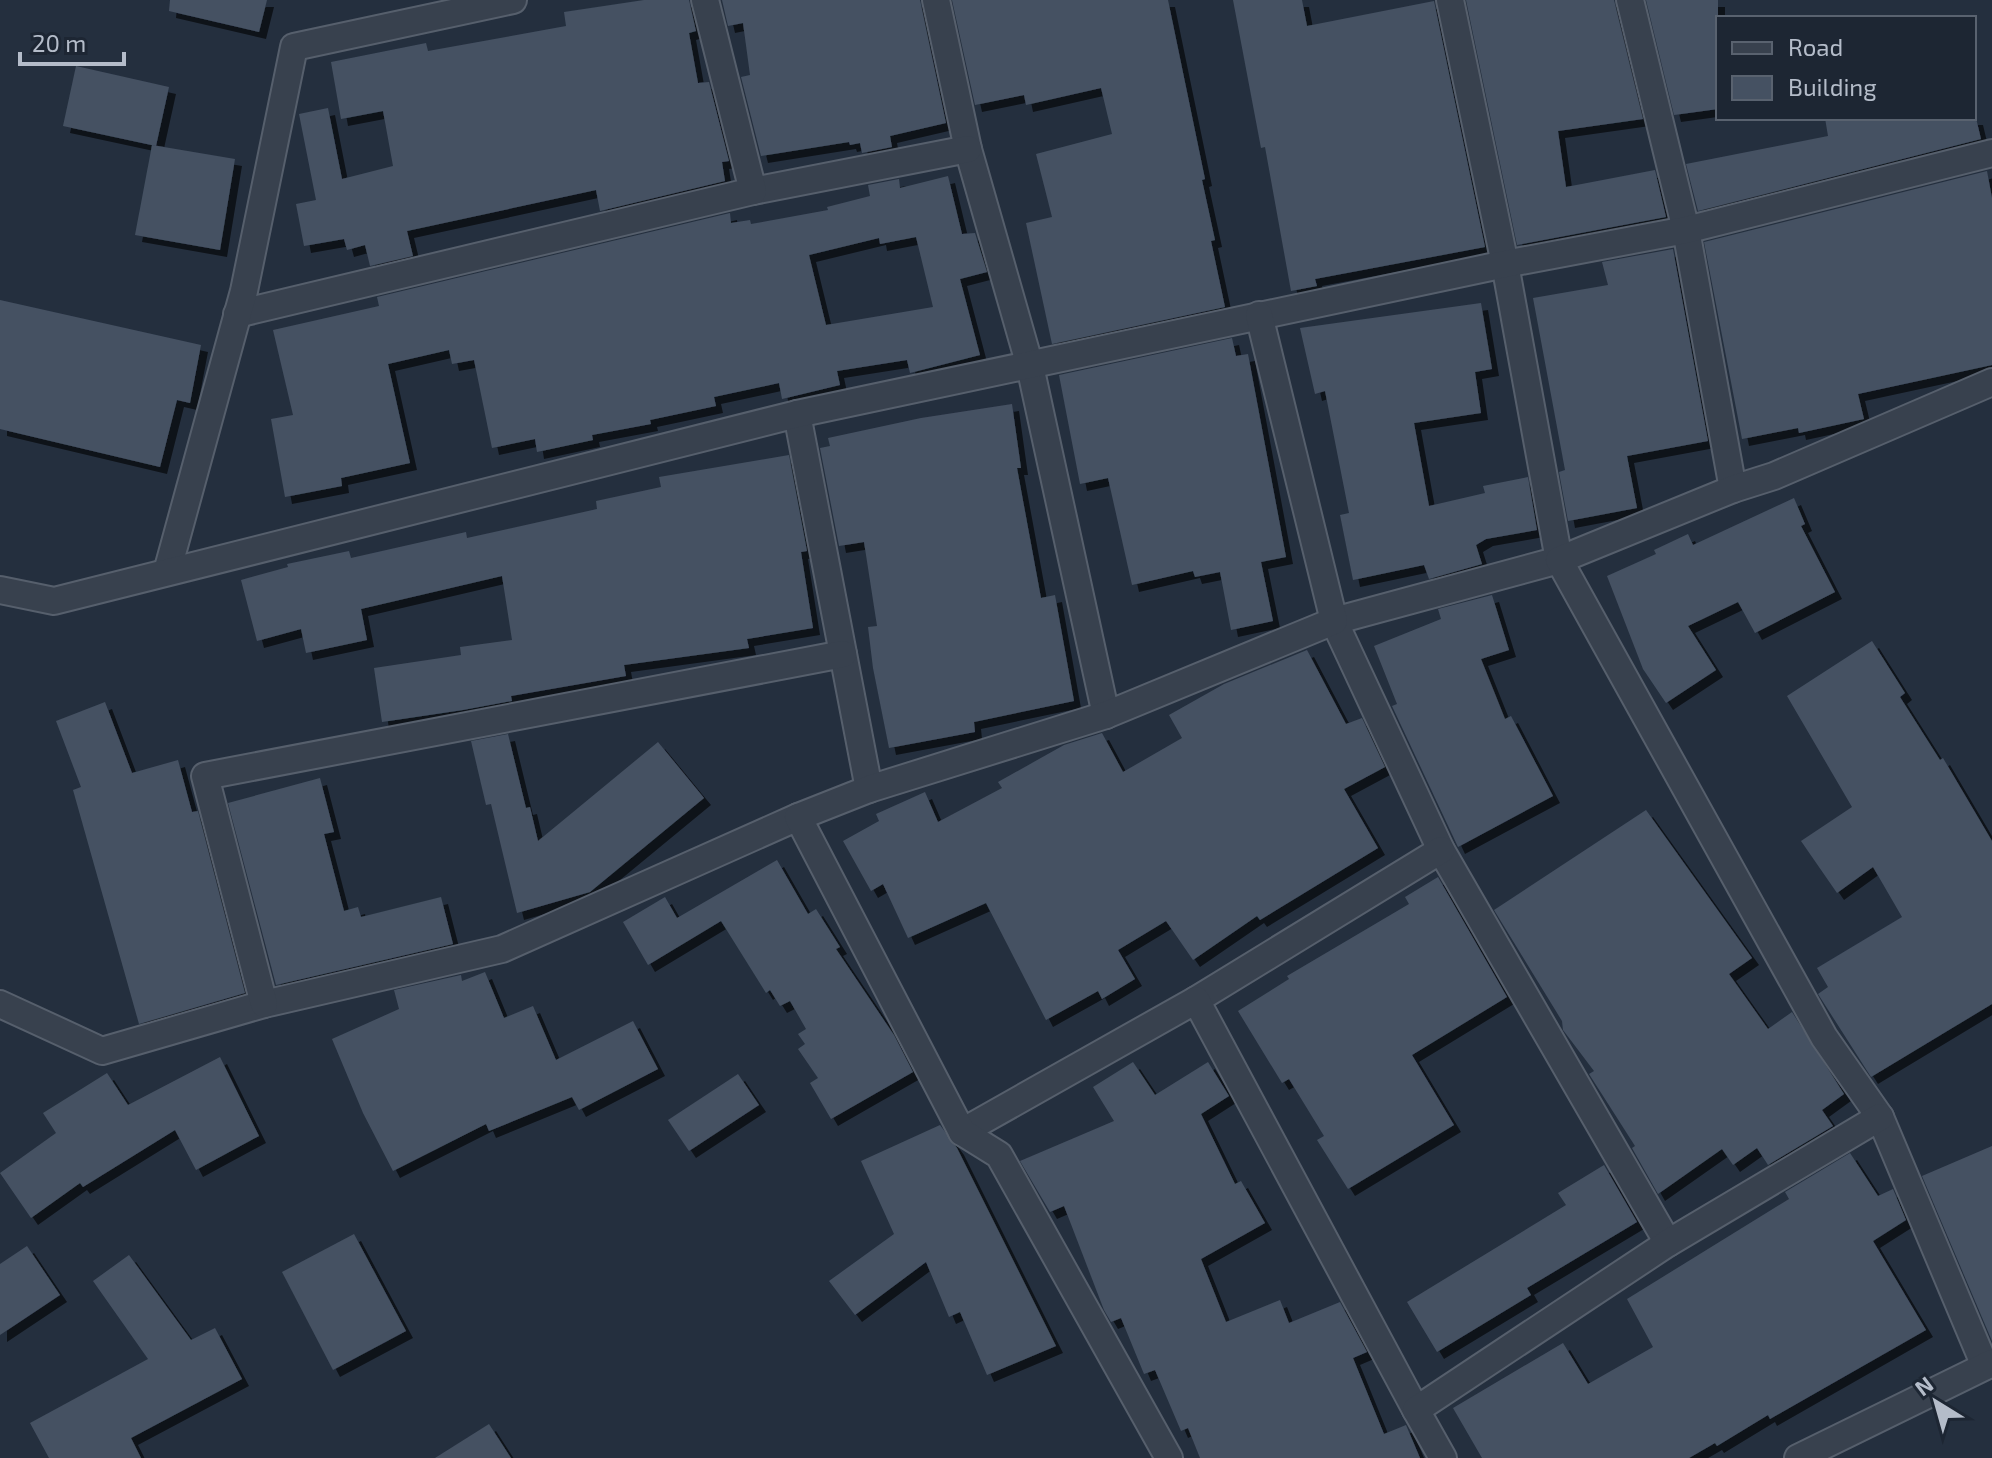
<svg xmlns="http://www.w3.org/2000/svg" width="1992" height="1458" font-family="'Exo 2',sans-serif">
	<defs>
		<filter id="shadow"><feDropShadow dx="7" dy="7" stdDeviation="0" flood-color="#0009"/></filter>
	</defs>
	<rect width="100%" height="100%" fill="#242f3e"/>
	<g fill="#455162" fill-rule="evenodd" filter="url(#shadow)">
		<polygon points="170,0 267,0 259,32 169,11"/>
		<polygon points="644,0 689,0 696,31 689,33 698,83 709,82 729,161 722,162 725,181 600,211 596,190 407,231 413,256 370,266 365,245 347,250 344,239 304,246 296,204 316,200 299,114 328,108 342,179 393,166 383,111 341,119 331,62 426,43 428,51 566,26 564,12"/>
		<polygon points="722,0 920,0 946,123 890,136 892,147 862,153 860,143 850,145 849,142 761,156 741,77 750,75 743,23 728,26"/>
		<polygon points="952,0 1168,0 1205,179 1202,180 1215,240 1211,241 1225,307 1052,344 1026,223 1052,217 1036,154 1112,134 1101,88 1026,105 1024,95 975,105"/>
		<polygon points="1233,0 1302,0 1307,26 1434,1 1485,247 1315,279 1317,286 1291,291 1265,147 1261,148"/>
		<polygon points="1466,0 1614,0 1643,119 1558,131 1566,187 1655,170 1666,217 1517,245"/>
		<polygon points="1646,0 1718,0 1718,109 1674,115"/>
		<polygon points="76,66 169,87 156,146 63,126"/>
		<polygon points="1825,118 1976,118 1981,139 1698,211 1686,164 1828,136"/>
		<polygon points="152,145 235,159 220,250 135,235"/>
		<polygon points="1987,171 1992,198 1992,365 1858,394 1864,419 1799,433 1798,428 1742,439 1704,242"/>
		<path d="M948,176L962,234L975,233L987,272L960,279L980,355L910,373L907,360L837,371L840,385L782,399L779,383L714,397L716,406L650,420L651,424L592,435L593,440L537,452L535,439L492,448L474,360L452,364L449,350L388,364L410,463L341,478L342,486L285,497L271,419L293,415L273,330L379,306L377,297L730,213L731,223L750,220L751,224L828,210L827,207L870,196L868,185L899,179L900,188ZM916,237L933,307L826,325L809,255L879,238L880,244Z"/>
		<polygon points="1673,249 1708,441 1627,456 1637,508 1568,521 1559,472 1565,470 1533,298 1608,285 1602,262"/>
		<polygon points="0,300 201,345 190,403 177,400 160,467 0,429"/>
		<polygon points="1481,303 1492,369 1475,372 1481,413 1414,423 1429,506 1485,493 1483,486 1528,477 1537,530 1486,539 1476,545 1482,564 1429,579 1424,565 1353,580 1340,515 1349,513 1325,391 1315,394 1300,328"/>
		<polygon points="1232,338 1236,356 1248,354 1286,557 1261,562 1273,621 1231,630 1220,572 1195,577 1193,571 1132,585 1108,478 1080,484 1059,375"/>
		<polygon points="1012,404 1021,468 1017,468 1041,598 1055,595 1074,701 974,722 975,732 889,748 873,668 868,627 877,626 864,542 839,546 820,448 830,446 828,438 921,418"/>
		<polygon points="789,455 807,551 801,552 813,628 747,639 749,648 624,665 626,676 511,696 512,701 463,710 382,722 374,668 461,655 460,647 512,640 502,576 361,609 367,640 306,653 301,629 257,641 241,580 288,567 287,564 349,551 351,558 466,532 467,538 597,509 596,501 661,487 659,477"/>
		<polygon points="1794,498 1805,524 1801,526 1835,592 1755,633 1738,602 1688,626 1716,670 1666,703 1643,669 1607,576 1656,554 1654,550 1688,534 1693,545"/>
		<polygon points="1492,595 1509,650 1481,659 1505,719 1511,716 1553,796 1458,847 1392,706 1397,704 1374,646 1441,619 1438,609"/>
		<polygon points="1872,641 1905,693 1900,697 1940,760 1943,758 1992,841 1992,1004 1871,1077 1818,994 1828,987 1817,968 1902,917 1873,867 1837,893 1801,841 1852,807 1787,696"/>
		<polygon points="1307,650 1346,724 1362,718 1385,767 1344,789 1378,848 1260,920 1257,916 1193,960 1166,921 1118,950 1135,979 1102,999 1098,991 1046,1020 986,903 908,938 883,884 871,891 843,841 879,821 876,814 925,792 938,822 1002,788 998,782 1064,745 1102,733 1123,772 1182,738 1169,715 1224,684"/>
		<polygon points="105,702 132,773 178,760 192,812 198,811 245,993 139,1024 73,790 81,787 56,721"/>
		<polygon points="508,734 526,808 530,807 538,841 658,742 704,798 590,892 517,913 491,804 486,805 471,741"/>
		<polygon points="320,778 334,832 324,834 344,911 358,907 361,917 441,897 453,944 276,985 228,803"/>
		<polygon points="1646,810 1752,958 1729,974 1768,1029 1792,1012 1844,1094 1822,1110 1833,1126 1768,1165 1757,1148 1733,1165 1722,1149 1658,1194 1632,1148 1635,1146 1589,1074 1594,1071 1563,1030 1562,1021 1494,910"/>
		<polygon points="777,860 808,914 816,909 840,947 836,949 894,1035 913,1072 831,1119 810,1083 818,1078 798,1049 805,1044 798,1034 806,1029 790,1001 780,1006 770,990 766,993 721,921 648,965 623,922 665,897 677,918"/>
		<polygon points="1438,877 1507,997 1412,1055 1454,1125 1348,1189 1317,1140 1324,1136 1289,1079 1282,1083 1238,1011 1289,979 1287,976 1409,904 1405,897"/>
		<polygon points="485,972 504,1018 533,1006 556,1060 633,1021 658,1069 579,1110 572,1097 489,1131 486,1124 393,1171 363,1113 332,1039 399,1009 394,990 461,975 462,981"/>
		<polygon points="220,1057 259,1136 196,1170 175,1130 83,1187 80,1183 31,1218 0,1173 56,1133 43,1113 107,1073 128,1105"/>
		<polygon points="1133,1062 1155,1095 1208,1062 1229,1096 1201,1114 1235,1184 1241,1181 1265,1223 1201,1259 1226,1322 1280,1300 1289,1323 1340,1302 1367,1352 1353,1358 1384,1434 1406,1425 1420,1458 1200,1458 1188,1428 1181,1431 1155,1370 1144,1374 1121,1318 1111,1322 1104,1310 1064,1206 1050,1212 1020,1161 1114,1121 1093,1087"/>
		<polygon points="738,1074 759,1105 689,1151 668,1120"/>
		<polygon points="940,1125 957,1148 1056,1346 987,1375 960,1312 949,1317 926,1262 855,1315 829,1281 894,1234 861,1161"/>
		<polygon points="1992,1146 1992,1341 1922,1176"/>
		<polygon points="1850,1153 1878,1196 1893,1189 1906,1220 1873,1241 1926,1330 1770,1419 1768,1415 1717,1446 1715,1443 1689,1458 1482,1458 1453,1408 1563,1343 1588,1384 1653,1347 1627,1299 1789,1199 1785,1192"/>
		<polygon points="1604,1165 1637,1222 1527,1288 1531,1295 1437,1352 1407,1302 1566,1205 1558,1193"/>
		<polygon points="354,1234 406,1331 333,1370 282,1272"/>
		<polygon points="27,1246 60,1295 0,1335 0,1264"/>
		<polygon points="129,1255 191,1340 215,1328 242,1379 131,1438 141,1458 49,1458 30,1423 148,1359 93,1281"/>
		<polygon points="489,1424 511,1458 435,1458"/>
	</g>
	<g fill="none" stroke-linecap="round" stroke-linejoin="round">
		<defs>
			<g id="street">
				<polyline points="936,0 968,149 1030,366 1106,715"/>
				<polyline points="1450,0 1505,264 1559,560 1334,621 1441,850 1668,1243"/>
				<polyline points="1630,0 1686,230 1733,489"/>
				<polyline points="753,191 968,149"/>
				<polyline points="237,314 753,191 705,0"/>
				<polyline points="797,414 869,789"/>
				<polyline points="167,572 244,291 294,47 513,0"/>
				<polyline points="0,590 54,601 797,414 1505,264 1686,230 1992,153"/>
				<polyline points="1196,1000 1441,850"/>
				<polyline points="0,1004 102,1051 264,1004 502,949 798,817"/>
				<polyline points="264,1004 205,776 843,654"/>
				<polyline points="962,1132 1196,1000 1416,1410"/>
				<polyline points="1985,1366 1880,1117 1824,1037 1559,560 1733,489 1774,476 1992,382"/>
				<polyline points="1169,1458 999,1155 962,1132 798,817 869,789 1106,715 1334,621 1259,315"/>
				<polyline points="1443,1458 1416,1410 1668,1243 1880,1117"/>
				<polyline points="1798,1458 1992,1363"/>
			</g>
		</defs>
		<use href="#street" stroke="#565f6c" stroke-width="30"/>
		<use href="#street" stroke="#38414e" stroke-width="26"/>
	</g>
	<rect x="1716" y="16" width="260" height="104" fill="#1d2633" stroke="#59626f" stroke-width="2"/>
	<rect x="1732" y="42" width="40" height="12" fill="#38414e" stroke="#59626f" stroke-width="2"/>
	<text x="1788" y="56" font-size="24" fill="#b4bcc9">Road</text>
	<rect x="1732" y="76" width="40" height="24" fill="#455162" stroke="#59626f" stroke-width="2"/>
	<text x="1788" y="96" font-size="24" fill="#b4bcc9">Building</text>
	<g transform="translate(1936 1402) rotate(323)" stroke="#1d2633" stroke-width="6" paint-order="stroke">
	<path d="M0-6L14 30L0 20L-14 30Z" fill="#b4bcc9"/>
	<text y="-12" font-size="22" font-weight="bold" text-anchor="middle" fill="#b4bcc9">N</text>
	</g>
	<path d="M20 52v12h104v-12" fill="none" stroke="#b4bcc9" stroke-width="4"/>
	<text x="32" y="52" font-size="24" fill="#b4bcc9" stroke="#1d2633" stroke-width="6" paint-order="stroke">20 m</text>
</svg>
